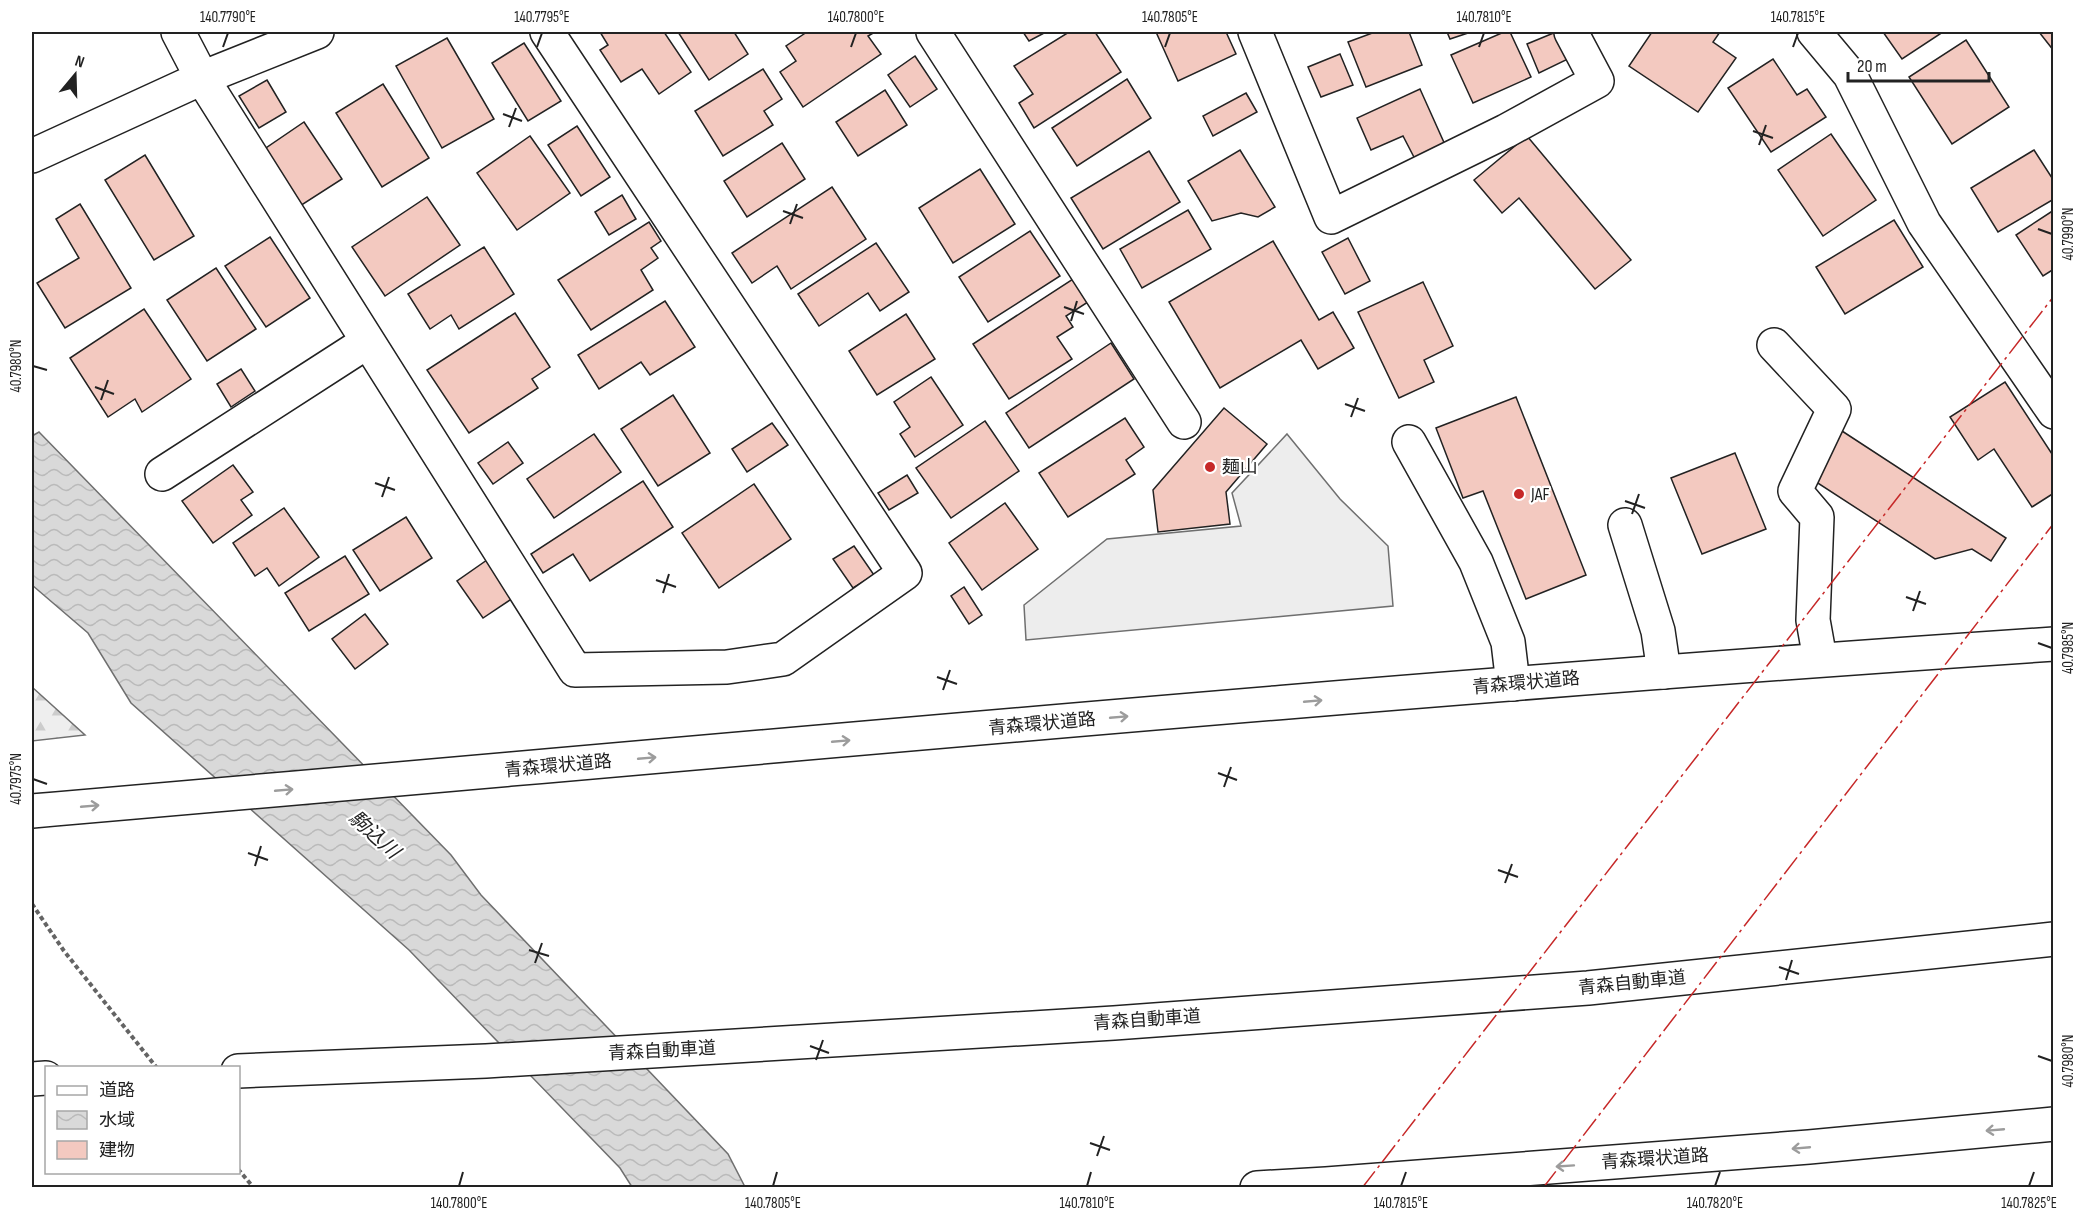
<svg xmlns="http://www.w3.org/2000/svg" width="2085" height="1219" font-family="'Sofia Sans Condensed','Noto Sans JP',sans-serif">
	<defs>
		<pattern id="forest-firs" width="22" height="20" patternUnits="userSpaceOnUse" patternTransform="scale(1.5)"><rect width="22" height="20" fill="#eee"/><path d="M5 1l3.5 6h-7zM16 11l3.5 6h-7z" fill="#ccc"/></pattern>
		<pattern id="water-waves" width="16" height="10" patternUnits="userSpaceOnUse" patternTransform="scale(1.5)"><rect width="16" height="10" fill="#d9d9d9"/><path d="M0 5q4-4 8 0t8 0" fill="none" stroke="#bababa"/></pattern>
	</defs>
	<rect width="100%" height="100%" fill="#fff"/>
	<polygon fill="url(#forest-firs)" stroke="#6f6f6f" stroke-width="1.5" points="32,687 85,735 32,741"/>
	<polygon fill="#ededed" stroke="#6f6f6f" stroke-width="1.5" points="1287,434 1340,499 1388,546 1393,606 1026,640 1024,605 1107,539 1241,526 1232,493"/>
	<polygon fill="url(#water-waves)" stroke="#6f6f6f" stroke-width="1.5" points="39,432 451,855 481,895 728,1154 745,1187 632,1187 620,1168 409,950 131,703 88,633 32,585 32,436"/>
	<g fill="#f3c9c0" stroke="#222" stroke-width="1.5">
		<polygon points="600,32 664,32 691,72 659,94 642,69 621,82 600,50 608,45"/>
		<polygon points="678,32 734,32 748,54 709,80"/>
		<polygon points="807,32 875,32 868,36 881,54 803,107 780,72 796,61 786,46"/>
		<polygon points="1023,32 1046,32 1029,41"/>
		<polygon points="1069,32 1095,32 1121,72 1034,128 1019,103 1033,94 1014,66"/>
		<polygon points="1156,32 1226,32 1236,54 1178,81"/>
		<polygon points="1375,32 1409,32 1422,65 1366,87 1348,42"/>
		<polygon points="1447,32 1471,32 1450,39"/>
		<polygon points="1504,32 1510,32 1531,77 1473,103 1451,55"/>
		<polygon points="1556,32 1568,59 1539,73 1527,44"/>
		<polygon points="1652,32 1720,32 1713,42 1736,58 1698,112 1629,66"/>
		<polygon points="1883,32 1943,32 1902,59"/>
		<polygon points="2039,32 2054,32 2054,51"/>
		<polygon points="447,38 494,119 442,148 396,66"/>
		<polygon points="1966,40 2009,107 1952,144 1909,77"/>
		<polygon points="524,43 561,101 528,121 492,63"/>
		<polygon points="1340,54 1353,85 1321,97 1308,67"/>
		<polygon points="915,56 937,89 910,107 888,75"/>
		<polygon points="1773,59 1797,95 1807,89 1826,117 1771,152 1728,88"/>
		<polygon points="763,69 782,99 764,111 773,125 723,156 695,111"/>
		<polygon points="1127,79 1151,118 1077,166 1052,128"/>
		<polygon points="267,80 286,112 259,128 239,96"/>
		<polygon points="383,84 429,158 382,187 336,113"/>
		<polygon points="1420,89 1446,147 1416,161 1403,136 1371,150 1357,118"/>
		<polygon points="885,90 907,125 858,156 836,122"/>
		<polygon points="1246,93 1257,112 1213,136 1203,116"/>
		<polygon points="304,122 342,179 300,206 263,150"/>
		<polygon points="577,126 610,177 581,196 548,145"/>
		<polygon points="1831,134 1876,200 1823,236 1778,170"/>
		<polygon points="530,136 570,193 517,230 477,173"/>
		<polygon points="1527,136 1631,260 1595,289 1519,198 1502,213 1474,180"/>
		<polygon points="782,143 805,179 747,217 724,181"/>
		<polygon points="1240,150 1275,207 1258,217 1241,213 1212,221 1188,181"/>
		<polygon points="2034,150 2054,181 2054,199 1998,232 1971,188"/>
		<polygon points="1149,151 1180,202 1103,249 1071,198"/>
		<polygon points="145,155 194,236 154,260 105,180"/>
		<polygon points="980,169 1015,224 953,263 919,208"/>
		<polygon points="832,187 866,239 791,289 777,266 752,283 732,253"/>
		<polygon points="622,195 636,219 609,235 595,212"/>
		<polygon points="427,197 460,245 385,296 352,247"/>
		<polygon points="80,204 131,288 65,328 37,283 79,258 56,219"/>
		<polygon points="1188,210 1211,249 1142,288 1120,249"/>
		<polygon points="2054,210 2054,269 2043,276 2016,235"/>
		<polygon points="1894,220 1923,267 1845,314 1816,267"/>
		<polygon points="649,222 661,241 651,248 658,258 641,270 653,290 591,330 558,280"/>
		<polygon points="1030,231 1060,276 988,322 959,277"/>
		<polygon points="270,237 310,298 266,327 225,266"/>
		<polygon points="1348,238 1370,281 1345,294 1322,252"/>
		<polygon points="1273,241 1319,320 1333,312 1354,348 1318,369 1301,340 1220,388 1169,302"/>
		<polygon points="876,243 909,292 880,311 868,293 819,326 798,294"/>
		<polygon points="484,247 514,294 459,329 451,315 430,329 408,294"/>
		<polygon points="216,268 256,329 207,361 167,300"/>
		<polygon points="1073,279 1088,302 1066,316 1073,327 1057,337 1072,359 1009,399 973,344"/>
		<polygon points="1423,282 1453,346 1424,360 1434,382 1399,398 1358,312"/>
		<polygon points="665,301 695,347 650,375 641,362 599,389 578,355"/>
		<polygon points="144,309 191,379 142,412 135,399 108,417 70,358"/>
		<polygon points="515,313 550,367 532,379 538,388 469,433 427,370"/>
		<polygon points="906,314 935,359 877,395 849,351"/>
		<polygon points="1111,343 1134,379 1029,448 1006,413"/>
		<polygon points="241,369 255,391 231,407 217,384"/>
		<polygon points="931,377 963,425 915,457 900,434 910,427 894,402"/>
		<polygon points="2005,382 2054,457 2054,493 2032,507 1994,449 1978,460 1950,417"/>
		<polygon points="673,395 710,453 658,486 621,429"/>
		<polygon points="1516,397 1586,575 1526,599 1483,491 1463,498 1436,428"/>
		<polygon points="1224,408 1267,444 1226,492 1230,524 1158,532 1153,490"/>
		<polygon points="1125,418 1144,447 1126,460 1135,474 1068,517 1039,473"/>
		<polygon points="985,421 1019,471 951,518 916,468"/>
		<polygon points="772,423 788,445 747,472 732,449"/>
		<polygon points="1842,431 2006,538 1991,561 1972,549 1935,559 1810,478"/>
		<polygon points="594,434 621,472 554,518 527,479"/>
		<polygon points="508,442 523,463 493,484 478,463"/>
		<polygon points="1735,453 1766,529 1702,554 1671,478"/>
		<polygon points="233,465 253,492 241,500 252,515 213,543 182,501"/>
		<polygon points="907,475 918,493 889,510 878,493"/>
		<polygon points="643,481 673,527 590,581 573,554 543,573 531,554"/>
		<polygon points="754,484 791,539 719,588 682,533"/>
		<polygon points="1005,503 1038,549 982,590 949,543"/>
		<polygon points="284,508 319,557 279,586 267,568 255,576 233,543"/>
		<polygon points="406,517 432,558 380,591 353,550"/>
		<polygon points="854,546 874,575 853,588 833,559"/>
		<polygon points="345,556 369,594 309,631 285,593"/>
		<polygon points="487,560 513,598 483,618 457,581"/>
		<polygon points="964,587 982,615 969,624 951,596"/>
		<polygon points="365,614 388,644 355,669 332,639"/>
	</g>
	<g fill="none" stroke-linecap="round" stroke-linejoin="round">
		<defs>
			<g id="minor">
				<polyline points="317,32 202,78 575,670 727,667 783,659 905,573 547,32"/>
				<polyline points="933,32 1184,422"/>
				<polyline points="1255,32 1331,217 1506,131 1597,81 1571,32"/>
				<polyline points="1814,32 1850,75 1924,223 2054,412"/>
				<polyline points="32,156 202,78 178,32"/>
				<polyline points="1774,345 1834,409 1795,491 1817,517 1813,620 1820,659"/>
				<polyline points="1409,442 1476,562 1508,642 1513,684"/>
				<polyline points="162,474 367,342"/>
				<polyline points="1625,525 1658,631 1664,672"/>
			</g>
			<g id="highway">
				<path d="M32,811C705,753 1379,689 2054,644"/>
				<polyline points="238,1071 486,1061 1114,1023 1588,988 2054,939"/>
				<polyline points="32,1079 46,1078"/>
				<polyline points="1257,1188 1326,1184 1809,1147 2054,1124"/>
			</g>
		</defs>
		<use href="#minor" stroke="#222" stroke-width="36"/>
		<use href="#highway" stroke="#222" stroke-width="36"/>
		<g stroke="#646464" stroke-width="4" stroke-dasharray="4.5 3" stroke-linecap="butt">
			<polyline points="32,904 64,951 157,1068"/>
			<polyline points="238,1169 254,1188"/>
		</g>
		<use href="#minor" stroke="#fff" stroke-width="33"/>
		<use href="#highway" stroke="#fff" stroke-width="33"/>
		<g stroke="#c62828" stroke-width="1.5" stroke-dasharray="21 4.5 3 4.5" stroke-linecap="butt">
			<polyline points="1362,1188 2054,296"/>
			<polyline points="1543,1188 2054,523"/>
		</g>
	</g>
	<defs><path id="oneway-shaft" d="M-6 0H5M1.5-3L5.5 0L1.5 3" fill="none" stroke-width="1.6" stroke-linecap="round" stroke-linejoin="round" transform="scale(1.5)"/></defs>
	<g stroke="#9c9c9c">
		<use href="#oneway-shaft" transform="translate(1313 701) rotate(-5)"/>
		<use href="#oneway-shaft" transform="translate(1119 717) rotate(-5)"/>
		<use href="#oneway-shaft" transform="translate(841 741) rotate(-5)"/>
		<use href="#oneway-shaft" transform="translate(647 758) rotate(-5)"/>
		<use href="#oneway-shaft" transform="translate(284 790) rotate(-5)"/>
		<use href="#oneway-shaft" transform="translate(90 806) rotate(-5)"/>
		<use href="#oneway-shaft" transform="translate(1995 1130) rotate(175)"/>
		<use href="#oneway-shaft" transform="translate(1801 1148) rotate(175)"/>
		<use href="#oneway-shaft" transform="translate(1565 1166) rotate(176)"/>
	</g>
	<path fill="none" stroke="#222" stroke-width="2" d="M223,47L228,33M537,47L542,33M851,47L856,33M1165,47L1170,33M1479,47L1484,33M1793,47L1798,33M503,114L522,121M509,127L516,108M1753,131L1773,138M1759,145L1766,125M783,211L803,218M790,224L797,204M2038,229L2052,234M1064,307L1084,314M1071,321L1077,301M33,366L47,370M95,387L114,394M101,400L108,380M1345,404L1365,411M1351,417L1358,398M375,483L395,490M382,497L389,477M1625,501L1645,508M1632,514L1639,494M656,580L676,587M663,593L669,574M1906,597L1926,604M1913,611L1920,591M2038,643L2052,648M937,677L957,684M943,690L950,670M1218,773L1237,780M33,779L47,784M1224,787L1231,767M248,853L268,860M255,866L261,846M1498,870L1518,877M1505,883L1512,864M529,950L549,956M535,963L542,943M1779,967L1799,974M1786,980L1792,960M810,1046L829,1053M2038,1056L2052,1061M816,1060L823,1040M1090,1143L1110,1150M1097,1156L1104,1136M459,1186L463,1172M773,1186L777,1172M1087,1186L1091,1172M1401,1186L1406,1172M1715,1186L1720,1172M2029,1186L2034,1172"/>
	<g fill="#c62828" stroke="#fff" stroke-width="2">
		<circle cx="1210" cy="467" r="6"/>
		<circle cx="1519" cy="494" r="6"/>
	</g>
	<g text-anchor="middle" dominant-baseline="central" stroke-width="4.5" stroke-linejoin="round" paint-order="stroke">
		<g font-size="18" fill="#222" stroke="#fff" text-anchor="start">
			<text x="1222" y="467">麺山</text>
			<text x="1531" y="494">JAF</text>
		</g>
		<g font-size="18" fill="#222" stroke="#fff">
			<text transform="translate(1526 683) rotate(-5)">青森環状道路</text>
			<text transform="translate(1042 724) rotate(-5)">青森環状道路</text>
			<text transform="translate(558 766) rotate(-5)">青森環状道路</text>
			<text transform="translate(1632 983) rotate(-6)">青森自動車道</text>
			<text transform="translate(1147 1020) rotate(-4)">青森自動車道</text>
			<text transform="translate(662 1051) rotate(-3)">青森自動車道</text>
			<text transform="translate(1655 1159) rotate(-4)">青森環状道路</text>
		</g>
		<g font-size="20" font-style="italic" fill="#222" stroke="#fff">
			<text transform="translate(374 835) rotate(42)">駒込川</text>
		</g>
	</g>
	<rect width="2085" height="1219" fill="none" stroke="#ffffff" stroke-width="66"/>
	<rect x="45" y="1066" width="195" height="108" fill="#ffffff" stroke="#a7a7a7" stroke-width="1.5"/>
	<rect x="57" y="1086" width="30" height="9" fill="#ffffff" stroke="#a7a7a7" stroke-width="1.5"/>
	<text x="99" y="1096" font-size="18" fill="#222222">道路</text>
	<rect x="57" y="1111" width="30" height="18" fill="url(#water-waves)" stroke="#a7a7a7" stroke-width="1.5"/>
	<text x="99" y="1126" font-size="18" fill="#222222">水域</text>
	<rect x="57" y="1141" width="30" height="18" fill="#f3c9c0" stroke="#a7a7a7" stroke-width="1.5"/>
	<text x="99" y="1156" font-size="18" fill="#222222">建物</text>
	<g transform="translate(75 75) rotate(19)" stroke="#ffffff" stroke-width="4.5" paint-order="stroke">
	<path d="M0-4.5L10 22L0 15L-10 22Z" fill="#222222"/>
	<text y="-9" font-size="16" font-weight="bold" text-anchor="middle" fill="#222222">N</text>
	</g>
	<path d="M1848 72v9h141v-9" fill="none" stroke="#222222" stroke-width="3"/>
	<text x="1857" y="72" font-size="18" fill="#222222" stroke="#ffffff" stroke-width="4.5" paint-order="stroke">20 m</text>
	<rect x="33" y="33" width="2019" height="1153" fill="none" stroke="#222" stroke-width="2"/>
	<g font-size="15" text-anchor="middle" fill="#222">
		<text x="228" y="22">140.7790°E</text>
		<text x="542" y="22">140.7795°E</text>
		<text x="856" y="22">140.7800°E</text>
		<text x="1170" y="22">140.7805°E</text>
		<text x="1484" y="22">140.7810°E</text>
		<text x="1798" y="22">140.7815°E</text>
		<text transform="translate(2068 234) rotate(-90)" y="5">40.7990°N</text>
		<text transform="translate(16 366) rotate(-90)" y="5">40.7980°N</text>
		<text transform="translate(2068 648) rotate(-90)" y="5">40.7985°N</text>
		<text transform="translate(16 779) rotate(-90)" y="5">40.7975°N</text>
		<text transform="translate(2068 1061) rotate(-90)" y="5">40.7980°N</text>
		<text x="459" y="1208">140.7800°E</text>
		<text x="773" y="1208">140.7805°E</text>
		<text x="1087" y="1208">140.7810°E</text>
		<text x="1401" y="1208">140.7815°E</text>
		<text x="1715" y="1208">140.7820°E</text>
		<text x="2029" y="1208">140.7825°E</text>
	</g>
</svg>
